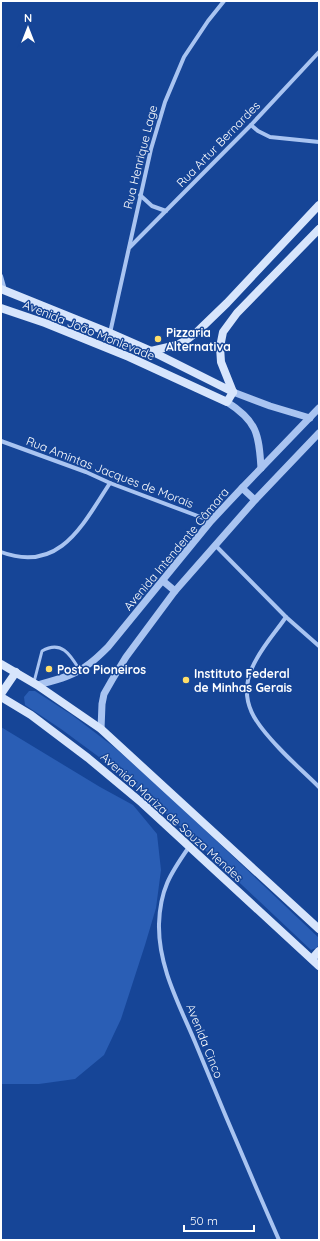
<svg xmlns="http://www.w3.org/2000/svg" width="320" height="1241" font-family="Quicksand,sans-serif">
	<rect width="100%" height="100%" fill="#164597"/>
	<g fill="#2a5eb5">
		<polygon points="29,691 35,691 72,715 114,747 166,793 319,938 318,946 316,948 311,950 154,802 103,760 61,729 25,705 24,697"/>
		<polygon points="1,727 100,787 133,805 157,834 161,870 156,908 145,945 121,1019 104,1055 75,1079 39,1084 1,1084"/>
	</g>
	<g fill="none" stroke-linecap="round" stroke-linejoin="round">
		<path stroke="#a9c4f1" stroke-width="3" d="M34,682L42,651C61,640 70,654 79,669"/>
		<g stroke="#a9c4f1" stroke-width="4">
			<polyline points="251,125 258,131 270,137 319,142"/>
			<polyline points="140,195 152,206 166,211"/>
			<polyline points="130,247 251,125 319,52"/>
			<polyline points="1,276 5,290"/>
			<polyline points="110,333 151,149 165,102 184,57 208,21 224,1"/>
			<polyline points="1,441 86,472 110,483 211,521"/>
			<polyline points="216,546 286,617 319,646"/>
			<path d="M1,552C60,574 83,524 110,483"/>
			<path d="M286,617C275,633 260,649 252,668C237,702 257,725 279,748C292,762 306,774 319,787"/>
			<path d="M189,847C170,874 160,890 159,924C158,966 179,1004 195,1042C222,1108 250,1174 279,1240"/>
		</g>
		<g stroke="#a9c4f1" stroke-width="7">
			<polyline points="233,392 270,406 310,418"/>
			<path d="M227,402C257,421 259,434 261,468"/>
			<polyline points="242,488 255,500"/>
			<polyline points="163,581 175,591"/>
			<path d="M37,685C56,680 74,676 89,664C96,659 102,653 108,647L211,521L242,488L319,408"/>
			<polyline points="101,729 102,704 104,694 112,680 126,657 175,591 255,500 319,433"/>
		</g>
		<g stroke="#d7e5fc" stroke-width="8">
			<polyline points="1,289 110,333 151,351 233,392"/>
			<polyline points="1,308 45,323 129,357 227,402 233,392"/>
			<polyline points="151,351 177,345 188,339 198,331 227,303 319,205"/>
			<polyline points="233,392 221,362 220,347 223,332 237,313 319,229"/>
			<polyline points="1,664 37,685 101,729 319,929"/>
			<polyline points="1,694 16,672"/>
			<polyline points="1,697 31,715 88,758 142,803 319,966"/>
			<polyline points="312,959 319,951"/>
		</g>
	</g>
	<g fill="#ffde69" stroke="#164597" stroke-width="1.5">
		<circle cx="158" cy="339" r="4"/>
		<circle cx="49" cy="669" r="4"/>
		<circle cx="186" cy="680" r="4"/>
	</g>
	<g text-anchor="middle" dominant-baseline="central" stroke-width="3" stroke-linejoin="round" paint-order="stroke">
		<g font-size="12" fill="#fff" stroke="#164597">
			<text transform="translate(218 144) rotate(-46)">Rua Artur Bernardes</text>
			<text transform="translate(140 157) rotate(-76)">Rua Henrique Lage</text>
			<text transform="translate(89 330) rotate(22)">Avenida João Monlevade</text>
			<text transform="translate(110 472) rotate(21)">Rua Amintas Jacques de Morais</text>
			<text transform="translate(176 549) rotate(-50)">Avenida Intendente Câmara</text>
			<text transform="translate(172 817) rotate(42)">Avenida Mariza de Souza Mendes</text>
			<text transform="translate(205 1041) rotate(68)">Avenida Cinco</text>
		</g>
		<g font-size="12" font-weight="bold" fill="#fff" stroke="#164597" text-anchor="start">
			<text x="166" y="332">Pizzaria<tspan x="166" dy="14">Alternativa</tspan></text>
			<text x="57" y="669">Posto Pioneiros</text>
			<text x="194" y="673">Instituto Federal<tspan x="194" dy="14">de Minhas Gerais</tspan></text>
		</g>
	</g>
	<rect width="320" height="1241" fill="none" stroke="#ffffff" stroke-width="4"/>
	<g transform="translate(28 28)" stroke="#164597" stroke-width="3" paint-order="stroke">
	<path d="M0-3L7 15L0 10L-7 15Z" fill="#ffffff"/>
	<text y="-6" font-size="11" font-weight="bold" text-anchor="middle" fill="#ffffff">N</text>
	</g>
	<path d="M184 1225v6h70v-6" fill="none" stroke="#ffffff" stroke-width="2"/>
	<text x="190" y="1225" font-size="12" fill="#ffffff" stroke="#164597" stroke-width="3" paint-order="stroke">50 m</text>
</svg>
